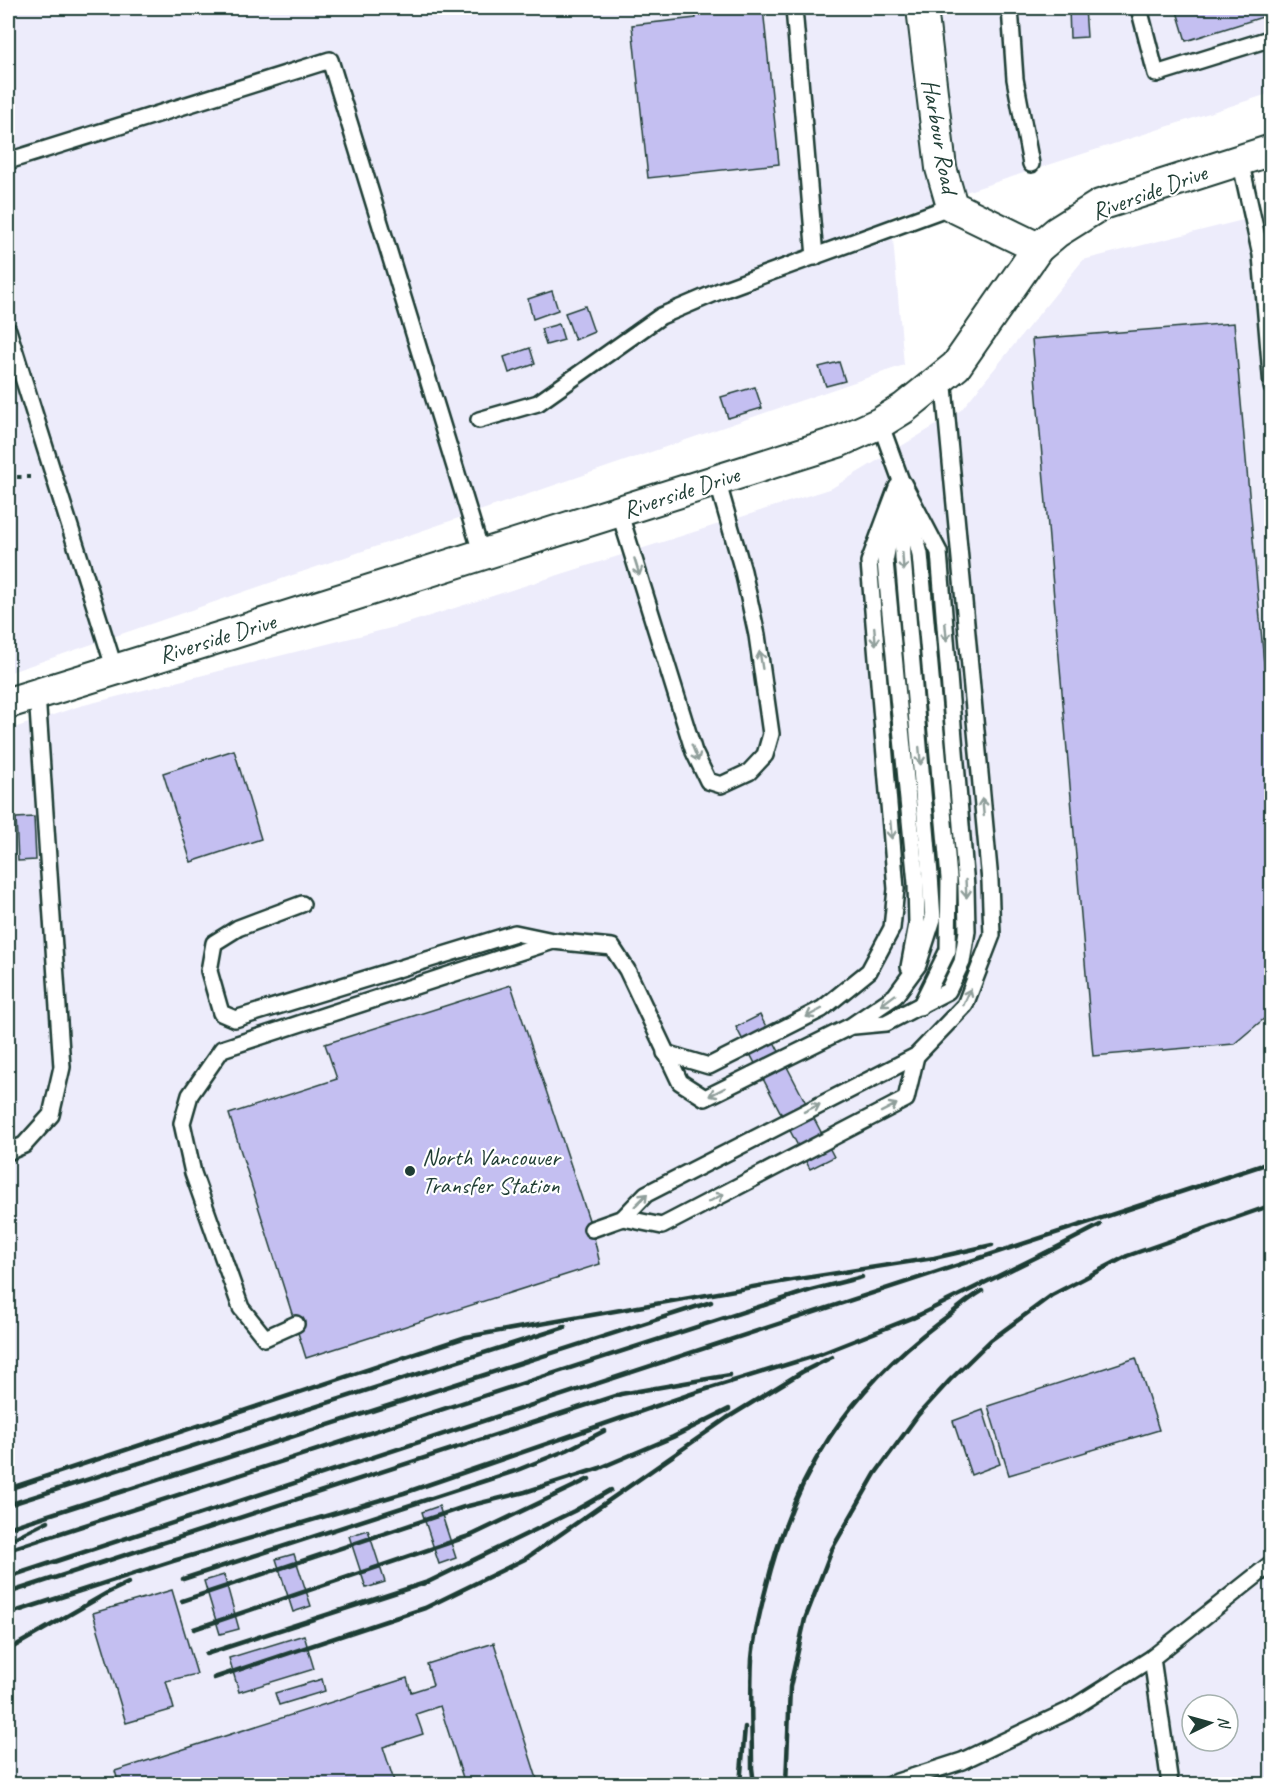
<svg xmlns="http://www.w3.org/2000/svg" width="1279" height="1792" font-family="Caveat,sans-serif">
	<rect width="100%" height="100%" fill="#fff"/>
	<filter id="ink" filterUnits="userSpaceOnUse"><feTurbulence type="fractalNoise" baseFrequency=".0167" numOctaves="2"/><feDisplacementMap in="SourceGraphic" scale="12" xChannelSelector="R" yChannelSelector="G"/><feConvolveMatrix kernelMatrix="1 2 1 2 8 2 1 2 1" color-interpolation-filters="sRGB"/></filter>
	<g filter="url(#ink)">
		<g fill="#edecfb" fill-rule="evenodd">
			<polygon points="8,8 1271,8 1271,93 891,216 904,365 8,673"/>
			<path d="M1271,213V1784H8V730L80,706L395,627L832,488L961,410L1083,260ZM1192,1705H1228V1741H1192Z"/>
		</g>
		<g fill="#c4bff1" stroke="#1f3d34" stroke-width="1.5">
			<polygon points="694,8 763,8 779,164 648,178 632,25 696,18"/>
			<polygon points="1069,8 1085,8 1087,37 1070,38"/>
			<polygon points="1176,8 1272,8 1272,14 1186,41"/>
			<polygon points="552,291 558,310 533,319 528,299"/>
			<polygon points="585,306 594,332 575,340 565,313"/>
			<polygon points="1234,323 1272,755 1272,1012 1234,1044 1093,1056 1032,339"/>
			<polygon points="559,324 564,340 546,345 541,329"/>
			<polygon points="530,348 535,364 509,373 504,357"/>
			<polygon points="839,362 845,381 826,386 819,367"/>
			<polygon points="755,387 762,408 728,418 721,397"/>
			<polygon points="234,750 261,839 191,862 163,773"/>
			<polygon points="34,817 36,860 18,861 16,818"/>
			<polygon points="511,985 592,1229 600,1264 306,1358 229,1114 337,1079 325,1044"/>
			<polygon points="760,1015 834,1157 810,1169 736,1027"/>
			<polygon points="1136,1358 1159,1430 1009,1475 988,1406"/>
			<polygon points="983,1410 1000,1464 971,1475 953,1421"/>
			<polygon points="439,1506 456,1558 439,1564 422,1512"/>
			<polygon points="368,1530 385,1582 366,1588 349,1536"/>
			<polygon points="294,1554 311,1606 293,1612 276,1559"/>
			<polygon points="224,1575 239,1629 220,1634 204,1581"/>
			<polygon points="172,1590 197,1674 166,1681 174,1709 126,1723 93,1613"/>
			<polygon points="304,1635 314,1669 239,1692 229,1658"/>
			<polygon points="494,1643 538,1782 529,1784 465,1784 440,1706 416,1714 423,1734 383,1747 395,1784 119,1784 115,1771 407,1678 411,1692 433,1685 427,1664"/>
			<polygon points="322,1679 325,1691 279,1705 275,1693"/>
		</g>
		<g fill="none" stroke-linecap="round" stroke-linejoin="round">
			<defs>
				<g id="service">
					<polyline points="794,8 815,257"/>
					<polyline points="1010,8 1015,79 1031,164"/>
					<polyline points="1139,8 1156,74 1272,38"/>
					<polyline points="1240,160 1261,255 1272,387"/>
					<polyline points="8,161 330,60 482,555"/>
					<polyline points="8,330 115,670"/>
					<polyline points="479,420 538,403 661,316 722,290 952,206"/>
					<polyline points="907,504 920,554 949,878 948,950 920,1007"/>
					<polyline points="619,511 694,752 708,781 721,785 749,772 765,755 771,734 757,635 743,571 717,480"/>
					<polyline points="893,520 885,561 916,883 917,924 909,967"/>
					<polyline points="302,904 238,928 214,943 209,971 221,1013 235,1019 515,933 553,941"/>
					<polyline points="854,1026 886,1023 948,991 962,962 967,931 966,887 939,552 903,483"/>
					<polyline points="665,1053 709,1066 822,1009 869,971 892,928 896,889 869,562 897,487"/>
					<polyline points="8,1152 24,1145 51,1115 62,1067 37,694"/>
					<polyline points="623,1218 662,1226 906,1099 916,1056"/>
					<polyline points="592,1229 623,1218 646,1194 916,1056 965,1005 992,935 990,881 943,376"/>
					<polyline points="296,1324 265,1338 241,1308 193,1173 182,1123 190,1095 222,1049 553,941 612,947 627,970 680,1082 705,1098 851,1026 895,996 918,965 933,919 930,875 903,558 900,478 880,423"/>
					<polyline points="1152,1658 1170,1784"/>
					<polyline points="891,1784 962,1761 1068,1711 1152,1658 1272,1563"/>
				</g>
				<g id="minor">
					<polyline points="922,8 941,168 952,206 1038,248"/>
					<polyline points="8,703 234,633 838,442 880,423 904,408 956,366 1038,248 1057,232 1100,205 1272,150"/>
				</g>
			</defs>
			<use href="#service" stroke="#1f3d34" stroke-width="20"/>
			<use href="#minor" stroke="#1f3d34" stroke-width="34"/>
			<polyline stroke="#1f3d34" stroke-width="4" stroke-dasharray="4.5 4.5" stroke-linecap="butt" points="8,477 30,477"/>
			<use href="#service" stroke="#fff" stroke-width="15"/>
			<use href="#minor" stroke="#fff" stroke-width="30"/>
			<g stroke="#1f3d34" stroke-width="4.5">
				<polyline points="1044,1254 1100,1225"/>
				<polyline points="913,1318 1051,1250"/>
				<polyline points="8,1489 466,1337 792,1280 934,1258 992,1245"/>
				<polyline points="8,1505 565,1327"/>
				<polyline points="8,1528 711,1302"/>
				<polyline points="8,1541 48,1521"/>
				<polyline points="8,1550 811,1290 862,1277"/>
				<polyline points="8,1577 1272,1162"/>
				<polyline points="183,1579 515,1471 567,1450 604,1431"/>
				<polyline points="8,1593 621,1394 730,1375"/>
				<polyline points="182,1601 464,1507 525,1492 600,1468 673,1437 729,1409"/>
				<polyline points="8,1614 173,1561 404,1493 694,1393 818,1355 919,1315"/>
				<polyline points="194,1629 472,1535 589,1479"/>
				<polyline points="8,1650 107,1593 128,1583"/>
				<polyline points="206,1654 428,1582 574,1511 611,1490"/>
				<polyline points="214,1678 425,1608 525,1559 727,1418 802,1372 832,1357"/>
				<polyline points="740,1784 745,1727"/>
				<path d="M754,1784L752,1768C752,1732 750,1695 752,1659C754,1635 760,1611 766,1588C794,1474 848,1391 941,1321C955,1311 968,1299 982,1291"/>
				<polyline points="786,1784 790,1687 805,1619 832,1549 875,1474 918,1415 950,1380 991,1340 1052,1295 1127,1256 1272,1205"/>
			</g>
		</g>
		<defs><path id="oneway-shaft" d="M-6 0H5M1.5-3L5.5 0L1.5 3" fill="none" stroke-width="1.6" stroke-linecap="round" stroke-linejoin="round" transform="scale(1.5)"/></defs>
		<g stroke="#8f9e9a">
			<use href="#oneway-shaft" transform="translate(903 562) rotate(86)"/>
			<use href="#oneway-shaft" transform="translate(637 567) rotate(73)"/>
			<use href="#oneway-shaft" transform="translate(946 632) rotate(85)"/>
			<use href="#oneway-shaft" transform="translate(875 636) rotate(85)"/>
			<use href="#oneway-shaft" transform="translate(761 660) rotate(-99)"/>
			<use href="#oneway-shaft" transform="translate(695 753) rotate(68)"/>
			<use href="#oneway-shaft" transform="translate(920 756) rotate(85)"/>
			<use href="#oneway-shaft" transform="translate(983 807) rotate(-95)"/>
			<use href="#oneway-shaft" transform="translate(891 830) rotate(85)"/>
			<use href="#oneway-shaft" transform="translate(966 889) rotate(87)"/>
			<use href="#oneway-shaft" transform="translate(967 997) rotate(-66)"/>
			<use href="#oneway-shaft" transform="translate(888 1000) rotate(143)"/>
			<use href="#oneway-shaft" transform="translate(814 1013) rotate(152)"/>
			<use href="#oneway-shaft" transform="translate(717 1092) rotate(153)"/>
			<use href="#oneway-shaft" transform="translate(812 1108) rotate(-26)"/>
			<use href="#oneway-shaft" transform="translate(889 1108) rotate(-27)"/>
			<use href="#oneway-shaft" transform="translate(716 1198) rotate(-28)"/>
			<use href="#oneway-shaft" transform="translate(641 1200) rotate(-45)"/>
		</g>
	</g>
	<circle fill="#1f3d34" stroke="#fff" stroke-width="2" cx="410" cy="1171" r="6"/>
	<g text-anchor="middle" dominant-baseline="central" stroke-width="4.5" stroke-linejoin="round" paint-order="stroke">
		<g font-size="24" fill="#1f3d34" stroke="#fff">
			<text transform="translate(940 136) rotate(80)">Harbour Road</text>
			<text transform="translate(1149 192) rotate(-20)">Riverside Drive</text>
			<text transform="translate(681 492) rotate(-18)">Riverside Drive</text>
			<text transform="translate(217 638) rotate(-17)">Riverside Drive</text>
		</g>
		<g font-size="24" fill="#1f3d34" stroke="#fff" text-anchor="start">
			<text x="422" y="1157">North Vancouver<tspan x="422" dy="28">Transfer Station</tspan></text>
		</g>
	</g>
	<rect width="1279" height="1792" fill="none" stroke="#fff" stroke-width="30"/>
	<rect x="15" y="15" width="1249" height="1762" fill="none" stroke="#1f3d34" stroke-width="2" filter="url(#ink)"/>
	<g transform="translate(1210 1723) rotate(85)"><circle r="28" fill="#ffffff" stroke="#a5b1ae" stroke-width="1.5"/>
	<path d="M0-4.5L10 22L0 15L-10 22Z" fill="#1f3d34"/>
	<text y="-9" font-size="16" font-weight="bold" text-anchor="middle" fill="#1f3d34">N</text>
	</g>
</svg>
